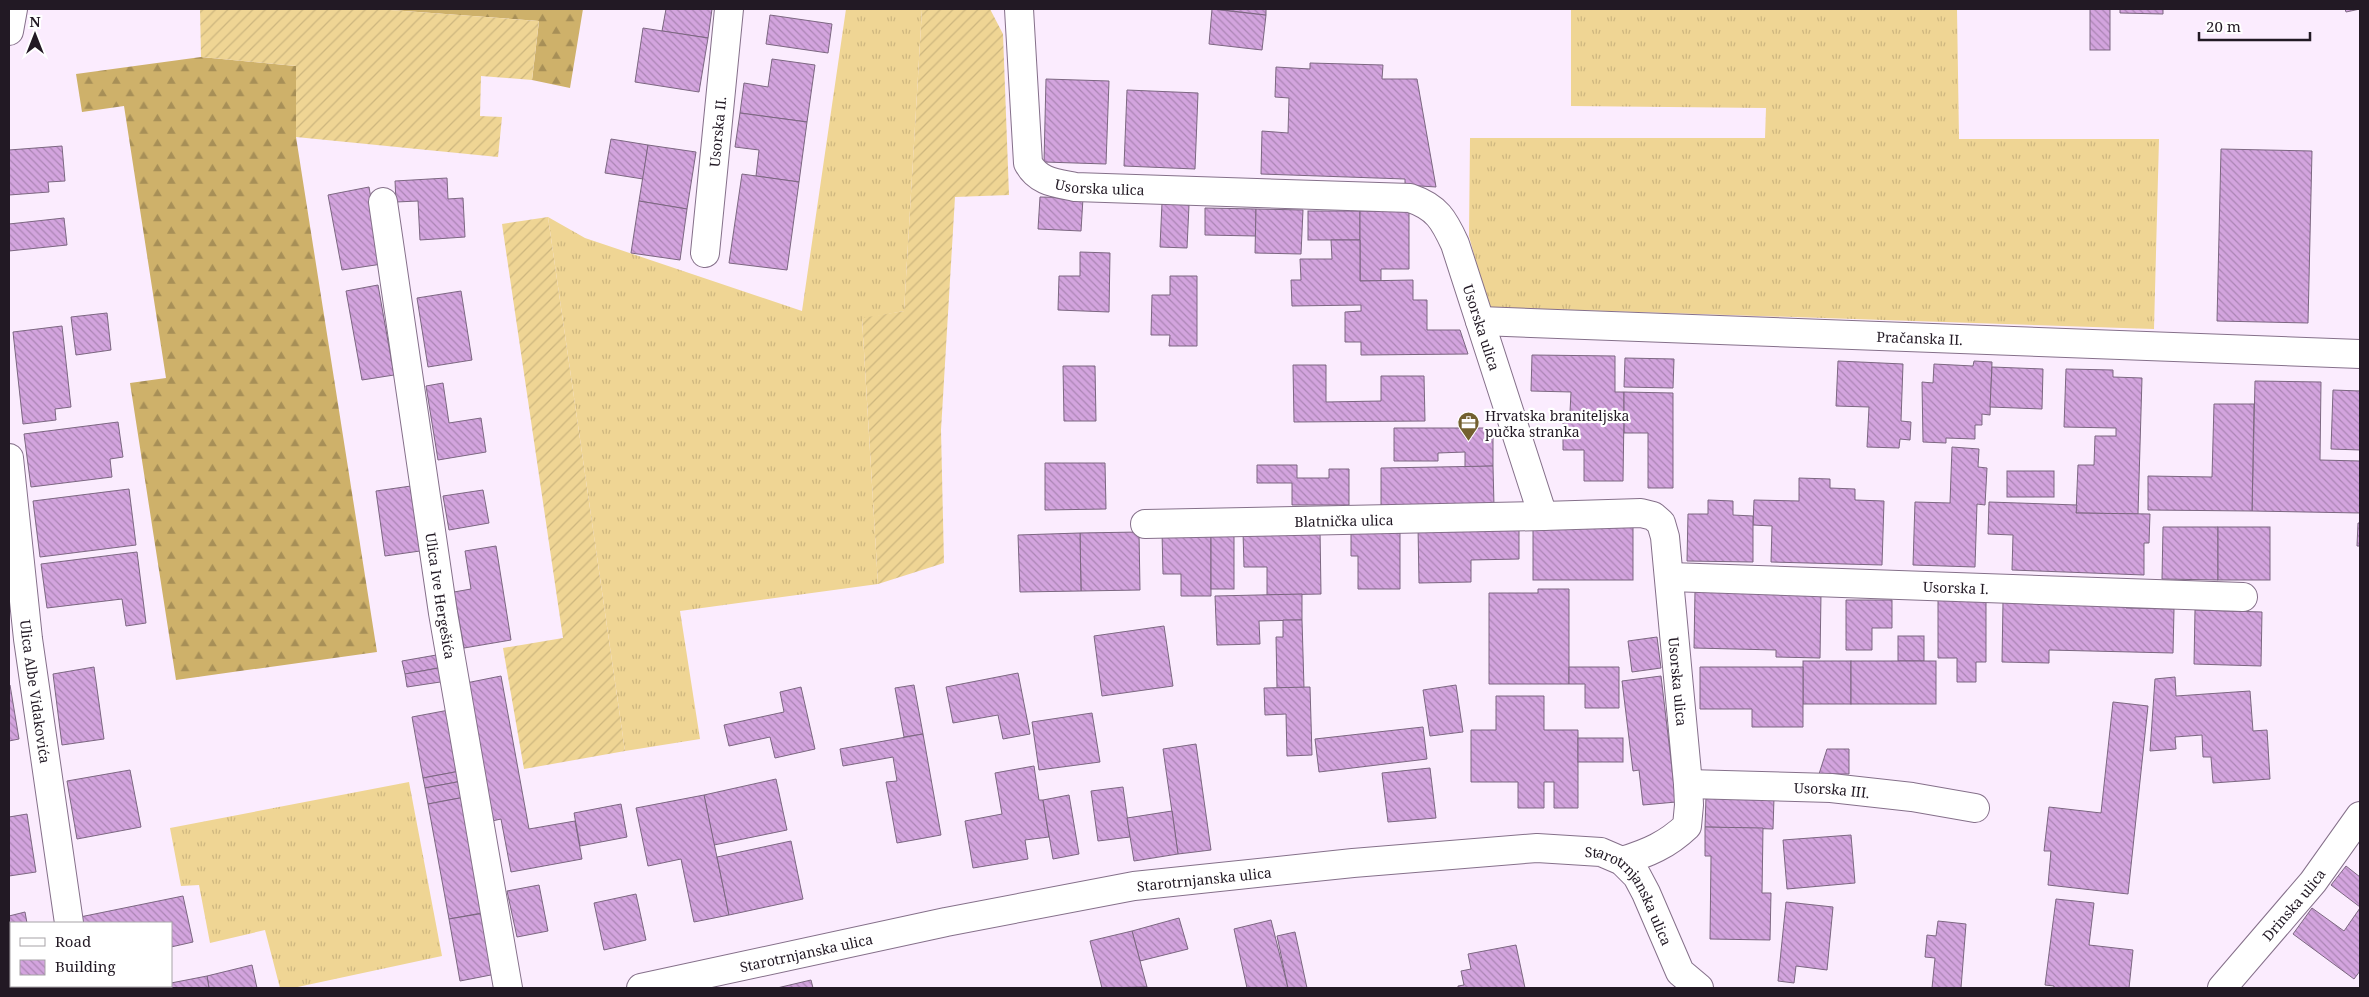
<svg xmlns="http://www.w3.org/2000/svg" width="2369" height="997" font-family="'Noto Serif',serif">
	<defs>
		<pattern id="grass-tufts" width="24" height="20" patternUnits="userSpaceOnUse" patternTransform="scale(1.25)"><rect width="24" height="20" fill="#efd594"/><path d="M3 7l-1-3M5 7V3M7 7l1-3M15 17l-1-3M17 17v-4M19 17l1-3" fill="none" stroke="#cdb67f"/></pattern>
		<pattern id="forest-firs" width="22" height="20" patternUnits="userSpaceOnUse" patternTransform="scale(1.25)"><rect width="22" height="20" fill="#ceb16a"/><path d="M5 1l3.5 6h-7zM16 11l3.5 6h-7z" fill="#a78f57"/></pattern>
		<pattern id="garden-furrows" width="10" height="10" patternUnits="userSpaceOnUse" patternTransform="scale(1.25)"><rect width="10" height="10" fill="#efd594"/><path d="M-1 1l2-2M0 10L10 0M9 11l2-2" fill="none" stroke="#cdb67f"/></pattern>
		<pattern id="building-back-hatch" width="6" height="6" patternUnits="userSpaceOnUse" patternTransform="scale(1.25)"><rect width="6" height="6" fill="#d3a4de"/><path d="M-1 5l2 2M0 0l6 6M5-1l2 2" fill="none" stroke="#ab85b4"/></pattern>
	</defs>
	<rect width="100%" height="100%" fill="#fbecfe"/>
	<g fill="url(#grass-tufts)">
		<polygon points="846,9 922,9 904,311 862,319 878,584 680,611 700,739 625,751 548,217 585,238 802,311"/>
		<polygon points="1571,9 1957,9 1959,139 2159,139 2154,329 1488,307 1469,236 1470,138 1765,138 1766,108 1571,106"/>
		<polygon points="409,782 442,956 293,988 280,988 265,930 210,943 199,885 181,886 170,828"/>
	</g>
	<g fill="url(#forest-firs)">
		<polygon points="377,9 583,9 570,88 532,80 539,21"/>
		<polygon points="201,57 296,66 296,137 377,652 176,680 130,383 166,378 124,106 82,112 76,74"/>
	</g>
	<g fill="url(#garden-furrows)">
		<polygon points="200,9 377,9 539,21 532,80 481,76 480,116 502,117 498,157 296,137 296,66 201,57"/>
		<polygon points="922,9 990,9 1003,34 1009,195 955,197 941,430 944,563 878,584 862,318 904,311"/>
		<polygon points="548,217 625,751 524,769 503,648 563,638 502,224"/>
	</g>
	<g fill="url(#building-back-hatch)" stroke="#7c6781">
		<polygon points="666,9 712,9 708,38 662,31"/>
		<polygon points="1212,9 1266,15 1262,50 1209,44"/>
		<polygon points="1215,9 1266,9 1266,15"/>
		<rect x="2090" y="9" width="20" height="41"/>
		<polygon points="2120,9 2163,9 2163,14 2120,13"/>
		<polygon points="2345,9 2360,9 2346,12"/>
		<polygon points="770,15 832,24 828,53 766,44"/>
		<polygon points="643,28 708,38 699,92 635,82"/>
		<polygon points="772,59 815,65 807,122 740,113 744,83 768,87"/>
		<polygon points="1310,63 1383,65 1382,79 1417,79 1436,187 1405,185 1405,179 1261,174 1262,131 1288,133 1289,98 1275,97 1276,67 1310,69"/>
		<polygon points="1046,79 1109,81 1106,164 1044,162"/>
		<polygon points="1127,90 1198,93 1195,169 1124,166"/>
		<polygon points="740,113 807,122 799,182 756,176 759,150 735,147"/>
		<polygon points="611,139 648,145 643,179 605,173"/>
		<polygon points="648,145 696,152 687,209 639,201"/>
		<polygon points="62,146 65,181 48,182 49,192 9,195 9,150"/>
		<polygon points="2221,149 2312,151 2308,323 2217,321"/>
		<polygon points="742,174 799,182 787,270 729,263"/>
		<polygon points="447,178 448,199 463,198 465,237 420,240 418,201 396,202 395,181"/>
		<polygon points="369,187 382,264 342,270 328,195"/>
		<polygon points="1040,197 1083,198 1081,231 1038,229"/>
		<polygon points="639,201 687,209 680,260 631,253"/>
		<polygon points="1162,203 1189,205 1187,248 1160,247"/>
		<polygon points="1205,208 1256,209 1256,236 1205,235"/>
		<polygon points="1256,209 1303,210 1301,254 1255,253"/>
		<rect x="1308" y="211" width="52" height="29"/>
		<polygon points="1360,211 1409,211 1409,269 1381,269 1381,281 1360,281"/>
		<polygon points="64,218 67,245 9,251 9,224"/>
		<polygon points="1331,240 1360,240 1360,281 1413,280 1413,300 1427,300 1427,330 1460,330 1468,354 1361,355 1361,342 1345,342 1345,312 1361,311 1361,305 1292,306 1291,280 1301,280 1300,259 1332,259"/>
		<polygon points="1080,252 1110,253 1109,312 1058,310 1059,276 1080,276"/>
		<polygon points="1170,276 1197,276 1197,346 1169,346 1170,335 1151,335 1152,295 1170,295"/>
		<polygon points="378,285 394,375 362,380 346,291"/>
		<polygon points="461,291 472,360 428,367 417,298"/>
		<polygon points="107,313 111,350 76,355 71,317"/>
		<polygon points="62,326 71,407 55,409 56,420 23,424 13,332"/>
		<polygon points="1532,355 1615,356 1615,392 1624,392 1624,413 1570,412 1571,392 1531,391"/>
		<polygon points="1625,358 1674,359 1673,388 1624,387"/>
		<polygon points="1838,361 1903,364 1901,421 1911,422 1910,440 1900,439 1899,448 1867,447 1869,407 1836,406"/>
		<polygon points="1974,361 1992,362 1990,415 1982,414 1982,425 1975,425 1975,439 1946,438 1946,443 1923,442 1922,382 1933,383 1934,364 1973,366"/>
		<polygon points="1293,365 1326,365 1326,402 1381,401 1381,376 1424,376 1425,421 1294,422"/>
		<polygon points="1063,366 1095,366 1096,421 1064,421"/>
		<polygon points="1992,367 2043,369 2042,409 1990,407"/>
		<polygon points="2066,369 2113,370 2113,377 2142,378 2138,514 2076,513 2078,465 2094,465 2095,436 2116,436 2116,428 2064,427"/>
		<polygon points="2255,381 2321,382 2320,460 2360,461 2360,513 2252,511"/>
		<polygon points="443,383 449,423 481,418 486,452 438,460 426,386"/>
		<polygon points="2333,390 2360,391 2360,450 2331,449"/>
		<polygon points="1624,392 1673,393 1673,488 1648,488 1648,433 1624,433"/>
		<polygon points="2214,404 2254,404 2252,511 2148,510 2148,476 2212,477"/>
		<polygon points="1563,412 1624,413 1623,481 1584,481 1584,450 1563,450"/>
		<polygon points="118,422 123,457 110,459 112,477 31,487 24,434"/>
		<polygon points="1394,428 1493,428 1493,466 1465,467 1465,452 1438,453 1438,461 1394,461"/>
		<polygon points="1952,447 1979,449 1978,467 1987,468 1985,505 1977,504 1975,567 1913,565 1915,502 1950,503"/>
		<polygon points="1045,463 1105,463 1106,509 1045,510"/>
		<polygon points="1257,465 1297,465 1297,478 1329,478 1329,469 1349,469 1349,505 1292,505 1292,483 1257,483"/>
		<polygon points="1493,466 1494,506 1381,507 1381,468"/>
		<rect x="2007" y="471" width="47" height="26"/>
		<polygon points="1799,478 1830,479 1830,488 1855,489 1855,500 1884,501 1882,565 1771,562 1772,526 1753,525 1754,500 1799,501"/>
		<polygon points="411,486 420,551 385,556 376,491"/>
		<polygon points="129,489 136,545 40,557 33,501"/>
		<polygon points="483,490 489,523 449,530 443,496"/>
		<polygon points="1708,500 1733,501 1733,515 1753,516 1753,562 1687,561 1688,514 1708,514"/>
		<polygon points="1989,502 2077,505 2076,513 2150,514 2149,543 2144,543 2144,575 2012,570 2013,535 1988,534"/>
		<polygon points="2358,523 2360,523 2360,546 2357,546"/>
		<polygon points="1519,526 1519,559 1471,560 1471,582 1419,583 1418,527"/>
		<rect x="1533" y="526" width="100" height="54"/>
		<polygon points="2163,527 2218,527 2218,580 2162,579"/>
		<rect x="2218" y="527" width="52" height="53"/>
		<polygon points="1320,530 1321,594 1267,595 1267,567 1244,567 1243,532"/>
		<polygon points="1139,532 1140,590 1081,591 1080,533"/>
		<polygon points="1162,532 1211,532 1211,596 1181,596 1181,574 1163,574"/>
		<rect x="1211" y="532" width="23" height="57"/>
		<polygon points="1080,533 1081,591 1020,592 1018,535"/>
		<polygon points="1351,533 1400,533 1400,589 1358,589 1358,556 1351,556"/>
		<polygon points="496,546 511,640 464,648 454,592 471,589 465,551"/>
		<polygon points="137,552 146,623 126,626 122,599 47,608 41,564"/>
		<polygon points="1538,589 1569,589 1569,684 1489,684 1489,593 1538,593"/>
		<polygon points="1695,591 1821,594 1820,658 1776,657 1776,650 1694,648"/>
		<polygon points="1302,594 1302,620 1259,621 1260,644 1217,645 1215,596"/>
		<polygon points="1846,600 1892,600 1892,628 1872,628 1872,650 1846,650"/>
		<polygon points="1938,600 1986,600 1986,662 1976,662 1976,682 1957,682 1957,658 1938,658"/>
		<polygon points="2003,601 2126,603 2126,608 2174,609 2173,653 2049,650 2049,663 2002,662"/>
		<polygon points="2195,610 2262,612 2261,666 2194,664"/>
		<polygon points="1283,620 1302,620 1304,688 1277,688 1276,637 1283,637"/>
		<polygon points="1164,626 1173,686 1102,696 1094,636"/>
		<rect x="1898" y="636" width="26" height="25"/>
		<polygon points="1657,637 1661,668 1632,672 1628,641"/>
		<polygon points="442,654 444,667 405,674 402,661"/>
		<rect x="1803" y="661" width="48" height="43"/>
		<rect x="1851" y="661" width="85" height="43"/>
		<polygon points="94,667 104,739 62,745 53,674"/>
		<polygon points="444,667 447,681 407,687 405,674"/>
		<polygon points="1569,667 1619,667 1619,708 1585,708 1585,684 1569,684"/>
		<polygon points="1700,667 1803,667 1803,727 1752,727 1752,709 1700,709"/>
		<polygon points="1018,673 1030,734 1003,739 998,715 953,723 946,687"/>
		<polygon points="501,676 529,829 575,821 582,859 511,872 501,819 492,821 466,683"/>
		<polygon points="1661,676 1676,802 1643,805 1639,770 1633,771 1622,681"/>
		<polygon points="2175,677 2176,696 2250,691 2253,731 2267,730 2270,779 2213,783 2211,757 2203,757 2202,735 2175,737 2176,749 2150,751 2155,679"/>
		<polygon points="10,685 19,739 9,741 9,686"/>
		<polygon points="914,685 923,734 904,737 895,688"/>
		<polygon points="1456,685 1463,732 1430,736 1423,690"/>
		<polygon points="801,687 815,749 775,758 770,737 729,746 724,725 784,712 780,692"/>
		<polygon points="1310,687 1312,755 1287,756 1286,714 1265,715 1264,688"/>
		<polygon points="1496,696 1544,696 1544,730 1578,730 1578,808 1554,808 1554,782 1544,782 1544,808 1518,808 1518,782 1471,782 1471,730 1496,730"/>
		<polygon points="2113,702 2148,706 2128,894 2048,885 2051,851 2044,851 2049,807 2101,813"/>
		<polygon points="449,710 460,771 423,778 412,717"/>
		<polygon points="1092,713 1100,762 1039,770 1032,722"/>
		<polygon points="1423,727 1427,759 1319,772 1315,739"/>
		<polygon points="923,734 941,835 897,843 886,782 897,781 893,757 843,766 840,749"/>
		<rect x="1578" y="738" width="45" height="24"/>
		<polygon points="1196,744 1211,850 1178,854 1163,749"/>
		<polygon points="1827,749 1849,749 1849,774 1819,774"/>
		<polygon points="1034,766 1039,800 1043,800 1049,837 1025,840 1028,859 973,868 965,821 1002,814 995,773"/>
		<polygon points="1430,768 1436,818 1388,822 1382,773"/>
		<polygon points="130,770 141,827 77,839 67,781"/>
		<polygon points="460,771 462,781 425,788 423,778"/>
		<polygon points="776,779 787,830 714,845 704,795"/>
		<polygon points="462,781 465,797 428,804 425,788"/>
		<polygon points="1123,787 1130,837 1098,841 1091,791"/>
		<polygon points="704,795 729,915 694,922 681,859 648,866 636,808"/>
		<polygon points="1069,795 1079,854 1053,859 1043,800"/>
		<polygon points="465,797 487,912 449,919 428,804"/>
		<polygon points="1706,797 1774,798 1773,829 1705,827"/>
		<polygon points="621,804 627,837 580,846 574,813"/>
		<polygon points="1172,811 1178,854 1134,861 1127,818"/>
		<polygon points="27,814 36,872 9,876 9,817"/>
		<polygon points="1705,827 1763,828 1762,893 1771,893 1770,940 1710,939 1711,856 1705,856"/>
		<polygon points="1851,835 1855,883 1787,889 1783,840"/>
		<polygon points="791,841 803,899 729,915 717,857"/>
		<polygon points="2346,866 2360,877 2360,907 2331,885"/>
		<polygon points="539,885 548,931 517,937 507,891"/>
		<polygon points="636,894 646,940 604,950 594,903"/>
		<polygon points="183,896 193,942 171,947 171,923 81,923 80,917"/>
		<polygon points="2056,899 2094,903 2089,945 2133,950 2129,988 2054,988 2054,986 2045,985"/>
		<polygon points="1786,902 1833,907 1827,970 1796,966 1794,983 1778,981"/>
		<polygon points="2312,908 2344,931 2360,908 2360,971 2354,979 2293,934"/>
		<polygon points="25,912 27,923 11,923 11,959 9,959 9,916"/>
		<polygon points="485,913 496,974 460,981 449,919"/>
		<polygon points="1179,918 1188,949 1140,961 1132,931"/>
		<polygon points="1271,920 1288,988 1247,988 1234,929"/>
		<polygon points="1938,921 1966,924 1961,988 1932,988 1935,958 1925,957 1927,935 1936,936"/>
		<polygon points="1132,931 1147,987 1102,988 1090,941"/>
		<polygon points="1295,932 1307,988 1288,988 1277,936"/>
		<polygon points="1516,945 1525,988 1458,988 1458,986 1464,985 1461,971 1471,969 1468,954"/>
		<polygon points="252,965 257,988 209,988 207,976"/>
		<polygon points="9,969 11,969 11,986 25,986 25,988 9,988"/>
		<polygon points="207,976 209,988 156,988 156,987 171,986 171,983"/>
		<polygon points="811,980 813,988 777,988"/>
		<polygon points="93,986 125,986 113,988 94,988"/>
	</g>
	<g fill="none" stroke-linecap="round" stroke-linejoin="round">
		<defs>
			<g id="street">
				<path id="s1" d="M1019,9L1028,163C1038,182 1056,183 1075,187L1410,198C1437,207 1444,220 1455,244L1543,516L1641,513L1653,516L1661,523L1665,537L1688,784L1689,805L1687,826C1667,845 1648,853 1622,861"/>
				<polyline points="9,31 13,9"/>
				<path id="s2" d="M383,202L443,613L508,988"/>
				<path id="s3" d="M705,253L729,9"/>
				<path id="s4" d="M1480,321L2360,354"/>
				<path id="s5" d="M9,458L28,639L69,923"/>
				<path id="s6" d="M1145,524L1543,516"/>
				<path id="s7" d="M1670,577L2243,597"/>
				<path id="s8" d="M1688,784L1831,788L1912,797L1975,808"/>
				<polyline points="78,986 79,988"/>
			</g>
			<g id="secondary">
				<path id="s9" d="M641,988L946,922L1134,886L1353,863L1537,848L1601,852L1622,861L1637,876L1646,893L1680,972L1699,988"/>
				<path id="s10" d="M2222,988L2313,882L2360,816"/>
			</g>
		</defs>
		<use href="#street" stroke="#85708a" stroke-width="30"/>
		<use href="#secondary" stroke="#85708a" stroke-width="30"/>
		<use href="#street" stroke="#fff" stroke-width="28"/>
		<use href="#secondary" stroke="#fff" stroke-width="28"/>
	</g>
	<defs>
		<symbol id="office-pin" viewBox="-11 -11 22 30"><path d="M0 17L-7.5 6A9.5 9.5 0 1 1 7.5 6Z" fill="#73602f" stroke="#fff"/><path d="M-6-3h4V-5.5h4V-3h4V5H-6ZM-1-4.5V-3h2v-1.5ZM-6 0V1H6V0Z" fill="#fff"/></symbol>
	</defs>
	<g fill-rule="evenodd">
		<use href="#office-pin" x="1456" y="410" width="25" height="34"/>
	</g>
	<g text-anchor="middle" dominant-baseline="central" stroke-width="4.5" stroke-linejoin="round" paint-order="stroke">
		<g font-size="14" fill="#221924" stroke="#fff">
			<text stroke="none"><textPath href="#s3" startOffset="122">Usorska II.</textPath></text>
			<text stroke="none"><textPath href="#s1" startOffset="234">Usorska ulica</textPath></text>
			<text stroke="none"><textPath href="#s1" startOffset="699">Usorska ulica</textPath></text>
			<text stroke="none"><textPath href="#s4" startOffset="440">Pračanska II.</textPath></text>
			<text stroke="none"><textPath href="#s6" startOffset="199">Blatnička ulica</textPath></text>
			<text stroke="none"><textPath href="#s7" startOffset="286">Usorska I.</textPath></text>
			<text stroke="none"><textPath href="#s2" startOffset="398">Ulica Ive Hergešića</textPath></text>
			<text stroke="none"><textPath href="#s1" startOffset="1178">Usorska ulica</textPath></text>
			<text stroke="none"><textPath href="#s5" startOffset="235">Ulica Albe Vidakovića</textPath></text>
			<text stroke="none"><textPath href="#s8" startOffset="144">Usorska III.</textPath></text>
			<text stroke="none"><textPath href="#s9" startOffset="574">Starotrnjanska ulica</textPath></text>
			<text stroke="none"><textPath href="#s9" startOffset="1024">Starotrnjanska ulica</textPath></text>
			<text stroke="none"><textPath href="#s10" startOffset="110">Drinska ulica</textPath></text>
			<text stroke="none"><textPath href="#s9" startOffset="169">Starotrnjanska ulica</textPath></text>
		</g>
		<g font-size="14" fill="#221924" stroke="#fff" text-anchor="start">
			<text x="1485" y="415">Hrvatska braniteljska<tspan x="1485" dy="16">pučka stranka</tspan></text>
		</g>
	</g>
	<rect width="2369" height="997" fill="none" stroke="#221924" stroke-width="20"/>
	<rect x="10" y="922" width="162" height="65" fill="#ffffff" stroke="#a7a3a7"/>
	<rect x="20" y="938" width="25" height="8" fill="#ffffff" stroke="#a7a3a7"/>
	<text x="55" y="947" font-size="15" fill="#221924">Road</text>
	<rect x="20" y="960" width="25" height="15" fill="url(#building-back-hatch)" stroke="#a7a3a7"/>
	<text x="55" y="972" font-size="15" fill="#221924">Building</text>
	<g transform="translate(35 35)" stroke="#ffffff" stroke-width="4" paint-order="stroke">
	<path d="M0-4L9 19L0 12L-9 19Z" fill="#221924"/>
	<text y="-8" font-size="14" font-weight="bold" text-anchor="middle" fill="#221924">N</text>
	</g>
	<path d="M2199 32v8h111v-8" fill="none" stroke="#221924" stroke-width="2.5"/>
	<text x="2206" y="32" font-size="15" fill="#221924" stroke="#ffffff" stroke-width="4" paint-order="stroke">20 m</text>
</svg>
